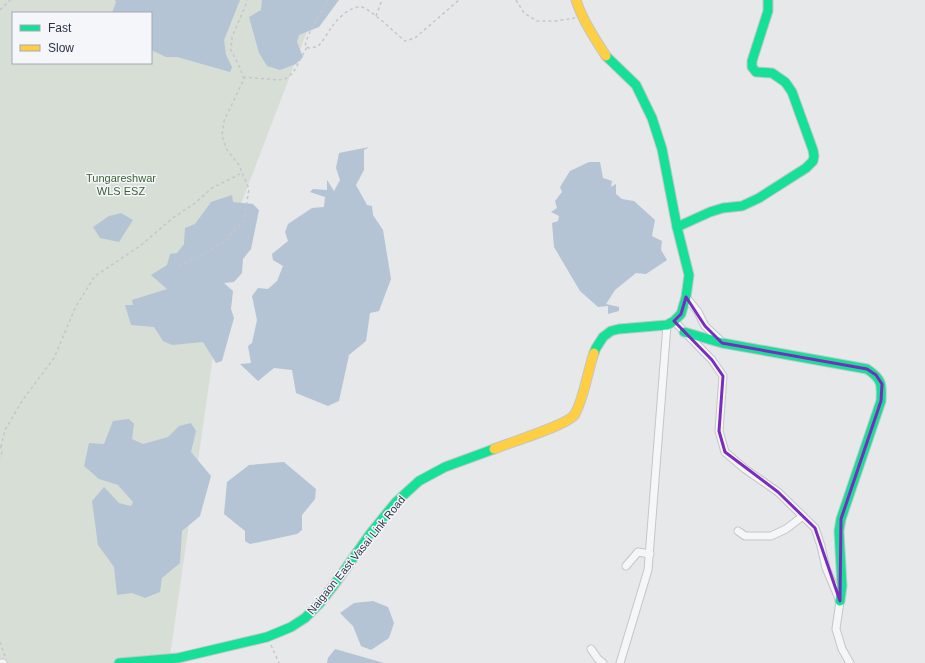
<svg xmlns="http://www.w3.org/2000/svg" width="925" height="663" font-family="Arial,sans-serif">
	<rect width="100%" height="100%" fill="#e6e8ea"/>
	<path fill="#d6ded6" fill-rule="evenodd" d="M0,0H319L231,230L169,663H0ZM13,13H151V63H13Z"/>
	<g fill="#b4c4d5">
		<polygon points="115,0 240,0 224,40 226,55 232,67 230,72 177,57 166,57 151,50 151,13 112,13 116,2"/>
		<polygon points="262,0 339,0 319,27 299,35 297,42 303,57 296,64 280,70 267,66 259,53 249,17 261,10"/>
		<polygon points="369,147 364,150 364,170 356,185 367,205 372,206 373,215 383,230 391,279 379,311 370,313 366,341 349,355 339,401 328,406 296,393 292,370 274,368 258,381 240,364 251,363 248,346 252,343 257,320 252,296 258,288 268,289 277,281 283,266 273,260 272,254 288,241 285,232 288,224 312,208 324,207 325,197 310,192 313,189 327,190 327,180 334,191 340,180 336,168 339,153"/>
		<polygon points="589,162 600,162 603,178 612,181 611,187 616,184 616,194 622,199 634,201 655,220 652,236 662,241 661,250 667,260 646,274 636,273 615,290 606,304 619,307 619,311 608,314 608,306 598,307 580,291 554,247 552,223 558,221 559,216 551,212 557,208 555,201 562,192 560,187 570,171"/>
		<polygon points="232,195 233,202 253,204 259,210 251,249 243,259 242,273 234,282 224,283 233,291 231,309 234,318 222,361 216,363 203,342 172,345 163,341 154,327 131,325 125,305 133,305 132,300 167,289 151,275 167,265 170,254 177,253 184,244 185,228 195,224 211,202"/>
		<polygon points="121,213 133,220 119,242 100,238 93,227 109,216"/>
		<polygon points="129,419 134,424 132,439 143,444 168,437 179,426 191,423 196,431 191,452 211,476 200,516 182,531 180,563 162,578 160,592 145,598 132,593 117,595 114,567 98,545 92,501 104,487 119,503 131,506 133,502 118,485 99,479 84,466 89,443 104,444 113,421"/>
		<polygon points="284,462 316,489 315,499 302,515 302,530 297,534 250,544 245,541 245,531 224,514 227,482 249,465"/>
		<polygon points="373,601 388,607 394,623 389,638 371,650 361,646 353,626 340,613 354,603"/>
		<polygon points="335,649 384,663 327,663 328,658"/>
	</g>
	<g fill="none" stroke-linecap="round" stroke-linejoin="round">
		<defs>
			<g id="street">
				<polyline points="686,297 698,312 705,326 721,341"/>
				<polyline points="674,321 712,360 723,376 719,431 725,452 745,469 778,492 815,528 821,546 826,568 840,601 836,629 842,649 850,663"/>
				<polyline points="738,531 745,536 771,536 786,529 803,516"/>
				<polyline points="626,566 638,552 650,554"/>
				<polyline points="591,649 598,659 603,663"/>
				<polyline points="0,663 3,663"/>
				<polyline points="620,663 648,570 667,325"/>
			</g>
			<g id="fast">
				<polyline points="677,227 710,212 723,208 742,206 759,198 806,168 813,161 814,156 813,150 792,92 788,86 785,82 772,73 756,72 752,67 752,61 768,11 768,0"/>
				<path d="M684,332L722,343L867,369C882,379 882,384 881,401L841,519L839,531L842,586L840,601"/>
				<polyline points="594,353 596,348 603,337 611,331 619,329 667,325 674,321 681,314 686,297 689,275 677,227 662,149 652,118 636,85 606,56"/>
				<polyline points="119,663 178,658 267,637 291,627 305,618 320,603 334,585 370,534 396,502 419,481 445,467 494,449"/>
			</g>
			<g id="slow">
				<path d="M576,0C582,19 595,39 606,56"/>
				<path d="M494,449C508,443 569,425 575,414C585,395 587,373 594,353"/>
			</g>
		</defs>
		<use href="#street" stroke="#c4c6c8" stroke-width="9"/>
		<use href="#fast" stroke="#c4c6c8" stroke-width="11"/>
		<use href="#slow" stroke="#c4c6c8" stroke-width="11"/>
		<g stroke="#c5c6ca" stroke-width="1.5" stroke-dasharray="3 3" stroke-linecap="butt">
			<path d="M328,0C320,15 309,29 305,46L309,48C312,48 316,47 318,46C322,43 328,32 331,28C336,20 350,6 361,7C370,8 396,34 405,41L415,38L459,0"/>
			<polyline points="516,0 524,13 537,21 556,21 575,18"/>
			<polyline points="0,10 10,0"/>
			<polyline points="376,16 382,0"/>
			<polyline points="243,77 278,80 285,79 293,73 307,47"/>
			<polyline points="179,266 199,257 225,241 244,220 249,189 239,165 227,150 222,136 224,121 244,79 240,68 231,50 232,37 245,7 247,0"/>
			<path d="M0,446C3,449 2,455 0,458"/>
			<polyline points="1,447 5,430 22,401 54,358 76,306 95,276 140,246 174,217 194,204 212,188 242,173"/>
			<polyline points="0,642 5,656"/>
			<polyline points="271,645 279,663"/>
		</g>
		<use href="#street" stroke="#f5f6f7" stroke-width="7"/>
		<use href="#fast" stroke="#16e098" stroke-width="9"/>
		<use href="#slow" stroke="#ffcf43" stroke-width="9"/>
	</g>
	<path fill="none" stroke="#7b2cbf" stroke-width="3" stroke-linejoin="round" d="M686,297L705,326L722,343L867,369L876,375L882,384L881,401L841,519L840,601L815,528L778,492L725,452L719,431L723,376L712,360L674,321L681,314Z"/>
	<g text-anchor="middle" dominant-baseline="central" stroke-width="3" stroke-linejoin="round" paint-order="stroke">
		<g font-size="11" fill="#3f6138" stroke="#f4f6f9">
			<text x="121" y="178">Tungareshwar<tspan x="121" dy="13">WLS ESZ</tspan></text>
		</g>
		<g font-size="11" fill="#2b3445" stroke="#f4f6f9">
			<text transform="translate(356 555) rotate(-51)">Naigaon East Vasai Link Road</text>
		</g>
	</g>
	<rect x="12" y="12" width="140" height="52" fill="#f4f6f9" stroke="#a4a8b1"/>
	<rect x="20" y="25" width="20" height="6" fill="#16e098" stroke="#a4a8b1"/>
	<text x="48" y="32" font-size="12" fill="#2b3445">Fast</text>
	<rect x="20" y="45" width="20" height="6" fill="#ffcf43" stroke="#a4a8b1"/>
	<text x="48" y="52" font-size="12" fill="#2b3445">Slow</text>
</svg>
